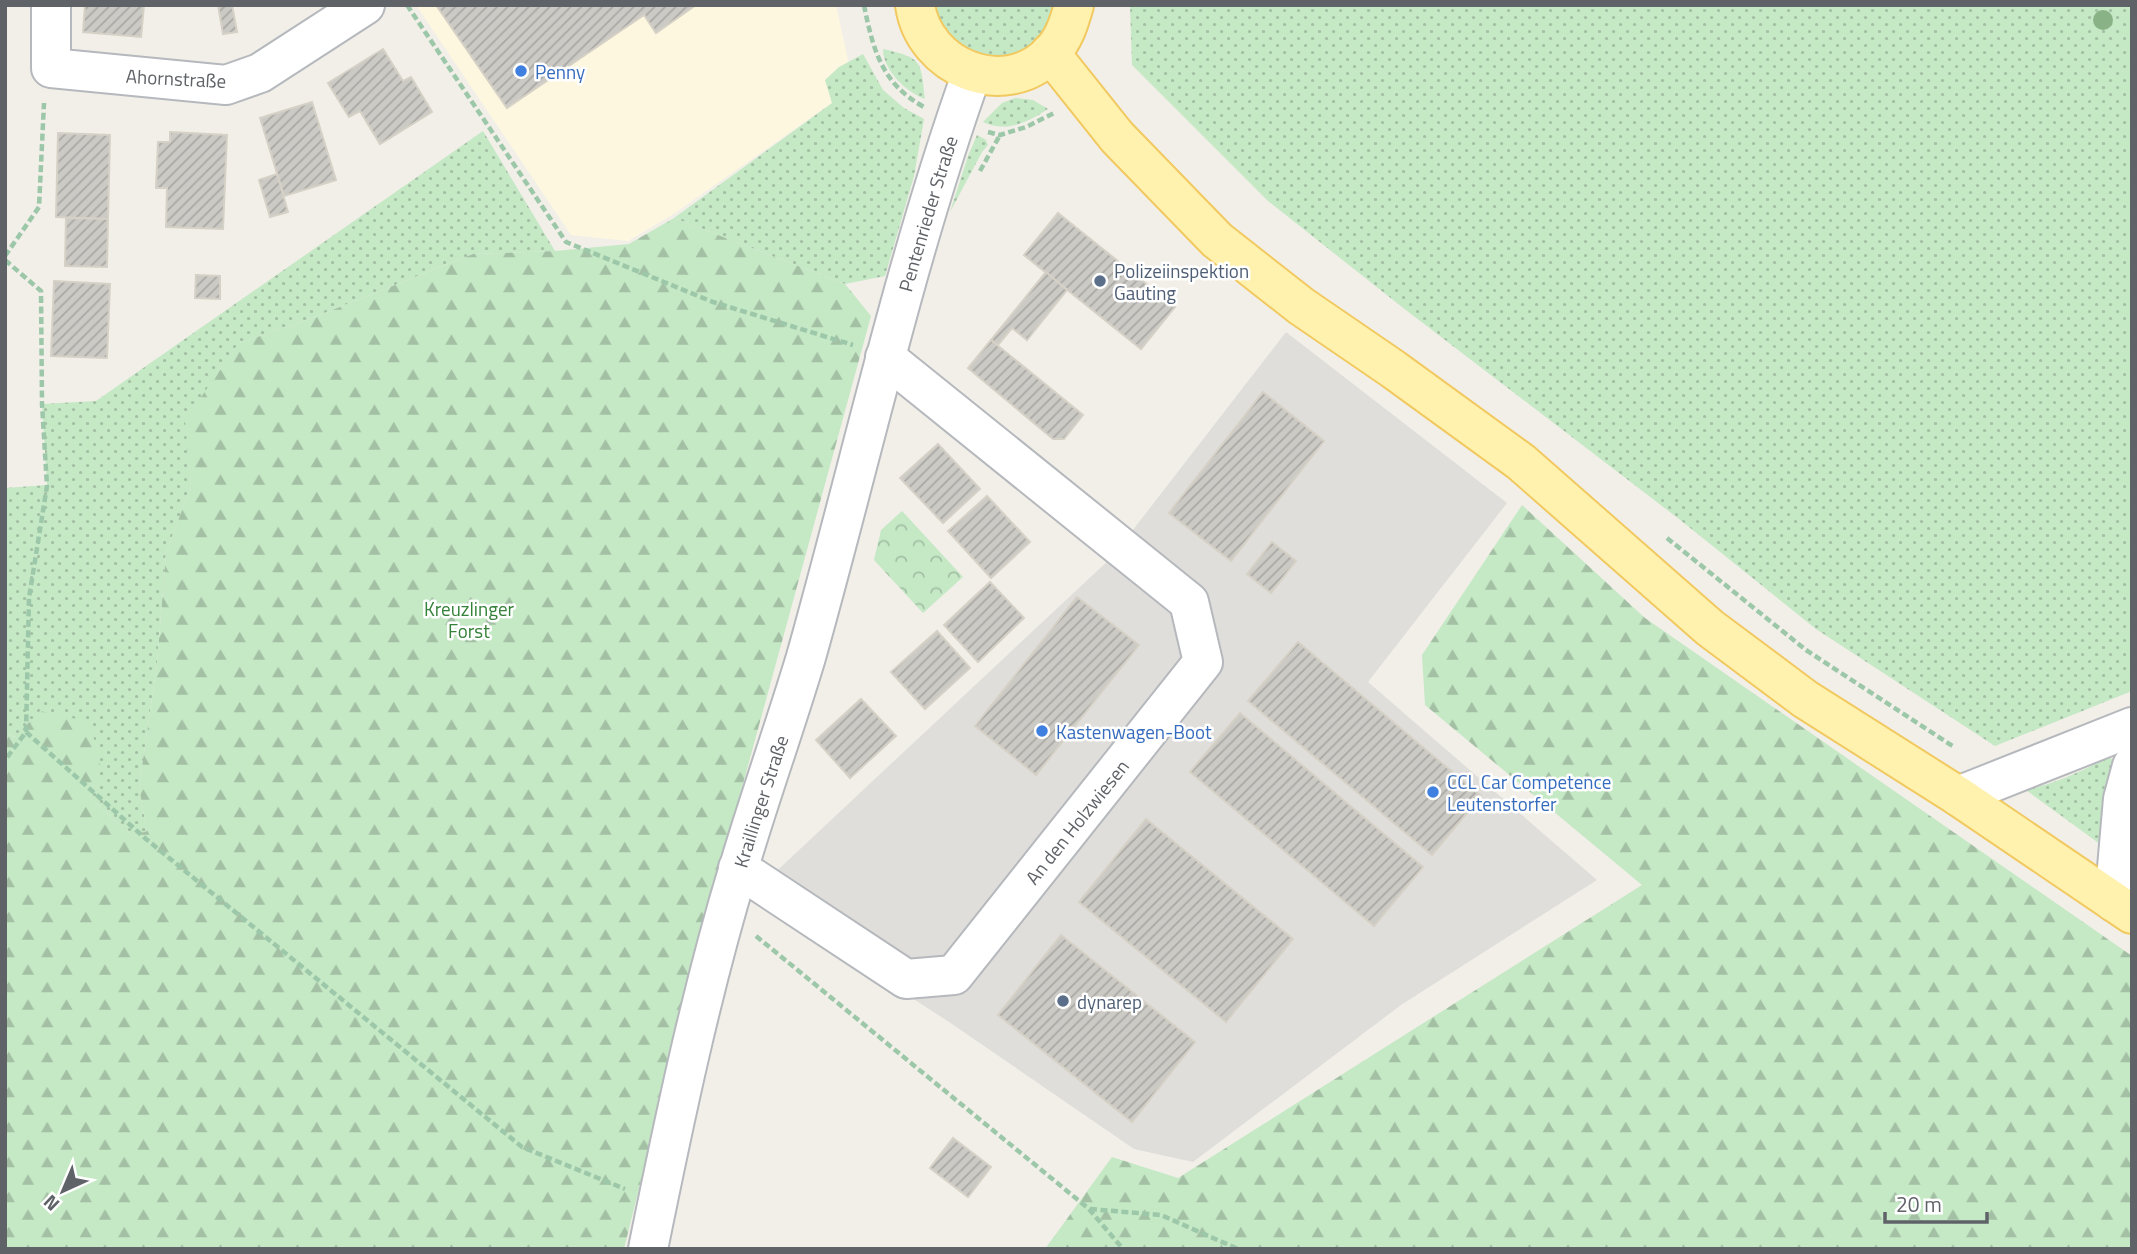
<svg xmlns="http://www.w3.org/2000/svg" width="2137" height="1254" font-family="'Titillium Web',sans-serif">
	<defs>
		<pattern id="grass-dots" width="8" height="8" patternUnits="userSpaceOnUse" patternTransform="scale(1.75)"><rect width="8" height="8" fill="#c5e8c5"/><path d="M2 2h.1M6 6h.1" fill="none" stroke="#a3c0a4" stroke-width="1.8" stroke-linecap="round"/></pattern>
		<pattern id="forest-firs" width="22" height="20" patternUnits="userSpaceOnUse" patternTransform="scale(1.75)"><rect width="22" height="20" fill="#c5e8c5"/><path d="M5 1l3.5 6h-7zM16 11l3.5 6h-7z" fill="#a3c0a4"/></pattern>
		<pattern id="park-crowns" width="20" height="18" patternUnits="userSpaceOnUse" patternTransform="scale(1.75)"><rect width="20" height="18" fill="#c5e8c5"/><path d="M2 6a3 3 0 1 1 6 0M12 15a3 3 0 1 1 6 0" fill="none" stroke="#a3c0a4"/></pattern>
		<pattern id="building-hatch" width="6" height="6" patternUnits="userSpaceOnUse" patternTransform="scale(1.75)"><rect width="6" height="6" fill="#cccac5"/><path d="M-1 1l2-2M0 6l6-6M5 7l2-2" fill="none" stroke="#a9a8a4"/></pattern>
	</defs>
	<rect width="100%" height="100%" fill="#f1efe8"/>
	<polygon fill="#fef7e0" points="416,5 836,5 848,60 839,98 672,215 628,241 571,235"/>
	<polygon fill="#e0deda" points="1286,332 1507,503 1368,682 1597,880 1401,1005 1193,1162 1134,1149 949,1022 752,894 1112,557"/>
	<g fill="url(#grass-dots)">
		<polygon points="931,5 1057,5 1044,36 1018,56 984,60 950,43"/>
		<polygon points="1130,5 2132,5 2132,691 1995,746 1816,629 1679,519 1402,307 1268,201 1132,65"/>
		<path d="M883,49C922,58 921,60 925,99C906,92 883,70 883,49Z"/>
		<polygon points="863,54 883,90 904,108 924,119 914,176 885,276 845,284 674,218 832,103 825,80 839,67"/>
		<path d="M1015,98L1033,100L1048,109C1028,122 1007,133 983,122L1002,103Z"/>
		<polygon points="483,131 555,251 473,254 302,322 239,343 186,420 191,486 166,553 157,664 139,787 147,831 132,836 90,798 100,768 5,733 5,488 47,485 42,404 96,401"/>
		<polygon points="977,135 986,140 988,145 982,152 950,212 968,156"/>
		<path d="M2108,757L2113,760L2105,808L2104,847L2026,790C2056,783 2081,772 2108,757Z"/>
	</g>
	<g fill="url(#forest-firs)">
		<polygon points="674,218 845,284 871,316 700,941 624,1249 5,1249 5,733 15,737 40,711 90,722 101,768 90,798 132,836 147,831 139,787 157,664 166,553 191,486 185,420 239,343 302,322 473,254 555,251 629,244"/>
		<polygon points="1522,505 1645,618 2132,956 2132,1249 1045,1249 1112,1157 1178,1178 1642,885 1425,705 1422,655"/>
	</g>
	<polygon fill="url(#park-crowns)" points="902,511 963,577 923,613 874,560 881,530"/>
	<g fill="url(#building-hatch)" stroke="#d6d1c6" stroke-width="2">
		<polygon points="85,5 144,5 141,37 83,32"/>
		<polygon points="218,5 232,5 237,32 223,34"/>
		<polygon points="436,5 696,5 656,33 644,15 507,108"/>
		<polygon points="383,49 403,81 411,77 432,112 380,144 360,111 349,117 328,83"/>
		<polygon points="312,102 336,180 284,196 260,118"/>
		<polygon points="170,132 227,135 223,229 166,227 167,188 156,188 158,142 170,142"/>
		<polygon points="58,133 110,135 108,219 56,217"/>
		<polygon points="277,174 288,212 270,217 259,180"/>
		<polygon points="1058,213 1175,307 1141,349 1024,255"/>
		<polygon points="66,218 108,219 107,267 65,266"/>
		<polygon points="1046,272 1067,290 1027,340 1012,328 998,345 991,340"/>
		<polygon points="196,275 220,276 220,299 195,298"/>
		<polygon points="54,281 110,284 107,358 51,356"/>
		<polygon points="991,340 1083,415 1064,439 1053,439 968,368"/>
		<polygon points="1263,392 1324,441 1231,561 1169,513"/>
		<polygon points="938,444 980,489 943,523 900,478"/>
		<polygon points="987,496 1030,542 991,578 948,531"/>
		<polygon points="1272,542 1296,561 1271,593 1247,574"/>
		<polygon points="990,582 1024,618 978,662 944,625"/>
		<polygon points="1077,597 1139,645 1036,775 975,726"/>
		<polygon points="937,631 970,668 925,709 891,672"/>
		<polygon points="1298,642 1481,796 1432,855 1248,701"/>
		<polygon points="861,699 896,736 850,778 816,740"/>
		<polygon points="1240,713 1423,867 1374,926 1190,772"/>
		<polygon points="1146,819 1293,939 1226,1022 1079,902"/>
		<polygon points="1061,935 1195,1042 1132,1122 998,1015"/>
		<polygon points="953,1138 991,1167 968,1197 930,1168"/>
	</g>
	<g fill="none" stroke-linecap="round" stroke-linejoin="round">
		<defs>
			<g id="minor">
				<polyline points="51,5 51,68 226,85 260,73 365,5"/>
				<polyline points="1958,796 2132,727"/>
				<path id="s1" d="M738,868L906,979L954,975L1203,662L1189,602L885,357"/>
				<polyline points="2114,902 2123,799 2132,766"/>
				<path id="s2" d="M648,1249C674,1121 701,992 739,867C760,796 785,727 806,657C861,462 904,263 972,73"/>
			</g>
			<g id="major">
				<path d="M915,5C924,68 1005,101 1051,53C1064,39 1069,23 1074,5"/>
				<polyline points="1050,53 1117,137 1217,240 1301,306 1393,369 1521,462 1710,628 1805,699 1958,796 2132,914"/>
			</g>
		</defs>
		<use href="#minor" stroke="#b5b8bc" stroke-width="42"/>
		<use href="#major" stroke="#f2c960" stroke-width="42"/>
		<g stroke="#9cc7a9" stroke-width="4.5" stroke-dasharray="7 3.5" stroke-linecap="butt">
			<polyline points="407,5 566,242 713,302 853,345"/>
			<path d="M864,5C873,50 882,84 924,107"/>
			<polyline points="988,132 1000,135 1026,127 1054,113"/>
			<polyline points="980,171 1000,135"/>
			<polyline points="5,256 39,207 44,103"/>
			<polyline points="5,260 41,291 42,404 47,486 29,598 26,732 5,760"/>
			<polyline points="1667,538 1806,650 1954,747"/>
			<polyline points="26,732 146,839 522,1147 625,1189"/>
			<polyline points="756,936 1089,1209 1123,1249"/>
			<polyline points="1090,1209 1161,1215 1238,1249"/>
		</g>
		<use href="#minor" stroke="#fff" stroke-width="38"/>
		<use href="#major" stroke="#fff2af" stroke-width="38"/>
	</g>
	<circle fill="#89b387" cx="2103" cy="20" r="10"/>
	<g fill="#3f7fe0" stroke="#fff" stroke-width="2.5">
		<circle cx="521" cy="71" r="7"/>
		<circle cx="1042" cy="731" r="7"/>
		<circle cx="1433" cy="792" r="7"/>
	</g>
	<g fill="#5c6f8a" stroke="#fff" stroke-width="2.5">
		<circle cx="1100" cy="281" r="7"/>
		<circle cx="1063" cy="1001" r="7"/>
	</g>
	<g text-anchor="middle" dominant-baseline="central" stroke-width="5" stroke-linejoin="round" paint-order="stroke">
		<g font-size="19" fill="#366cbe" stroke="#fff" text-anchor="start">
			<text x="535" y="71">Penny</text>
			<text x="1056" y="731">Kastenwagen-Boot</text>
			<text x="1447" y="781">CCL Car Competence<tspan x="1447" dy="22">Leutenstorfer</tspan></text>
		</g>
		<g font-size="19" fill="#5f6368" stroke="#fff">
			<text transform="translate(176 78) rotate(3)">Ahornstraße</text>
			<text stroke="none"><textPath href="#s2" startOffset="1073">Pentenrieder Straße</textPath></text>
			<text stroke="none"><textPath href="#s2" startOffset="462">Kraillinger Straße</textPath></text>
			<text stroke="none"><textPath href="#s1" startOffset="446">An den Holzwiesen</textPath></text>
		</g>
		<g font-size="19" fill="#4e5e75" stroke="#fff" text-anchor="start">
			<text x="1114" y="270">Polizeiinspektion<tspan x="1114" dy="22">Gauting</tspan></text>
			<text x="1077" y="1001">dynarep</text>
		</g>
		<g font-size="19" fill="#348238" stroke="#fff">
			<text x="469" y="608">Kreuzlinger<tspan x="469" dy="22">Forst</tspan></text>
		</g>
	</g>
	<rect width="2137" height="1254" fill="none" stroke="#5f6368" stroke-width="14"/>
	<g transform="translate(63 1191) rotate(224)" stroke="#ffffff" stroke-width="5" paint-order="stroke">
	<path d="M0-5L12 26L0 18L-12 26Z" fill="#5f6368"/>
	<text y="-10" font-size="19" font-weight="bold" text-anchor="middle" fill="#5f6368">N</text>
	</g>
	<path d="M1885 1212v10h102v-10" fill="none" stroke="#5f6368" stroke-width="3.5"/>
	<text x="1896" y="1212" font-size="21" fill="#5f6368" stroke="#ffffff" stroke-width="5" paint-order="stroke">20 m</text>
</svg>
